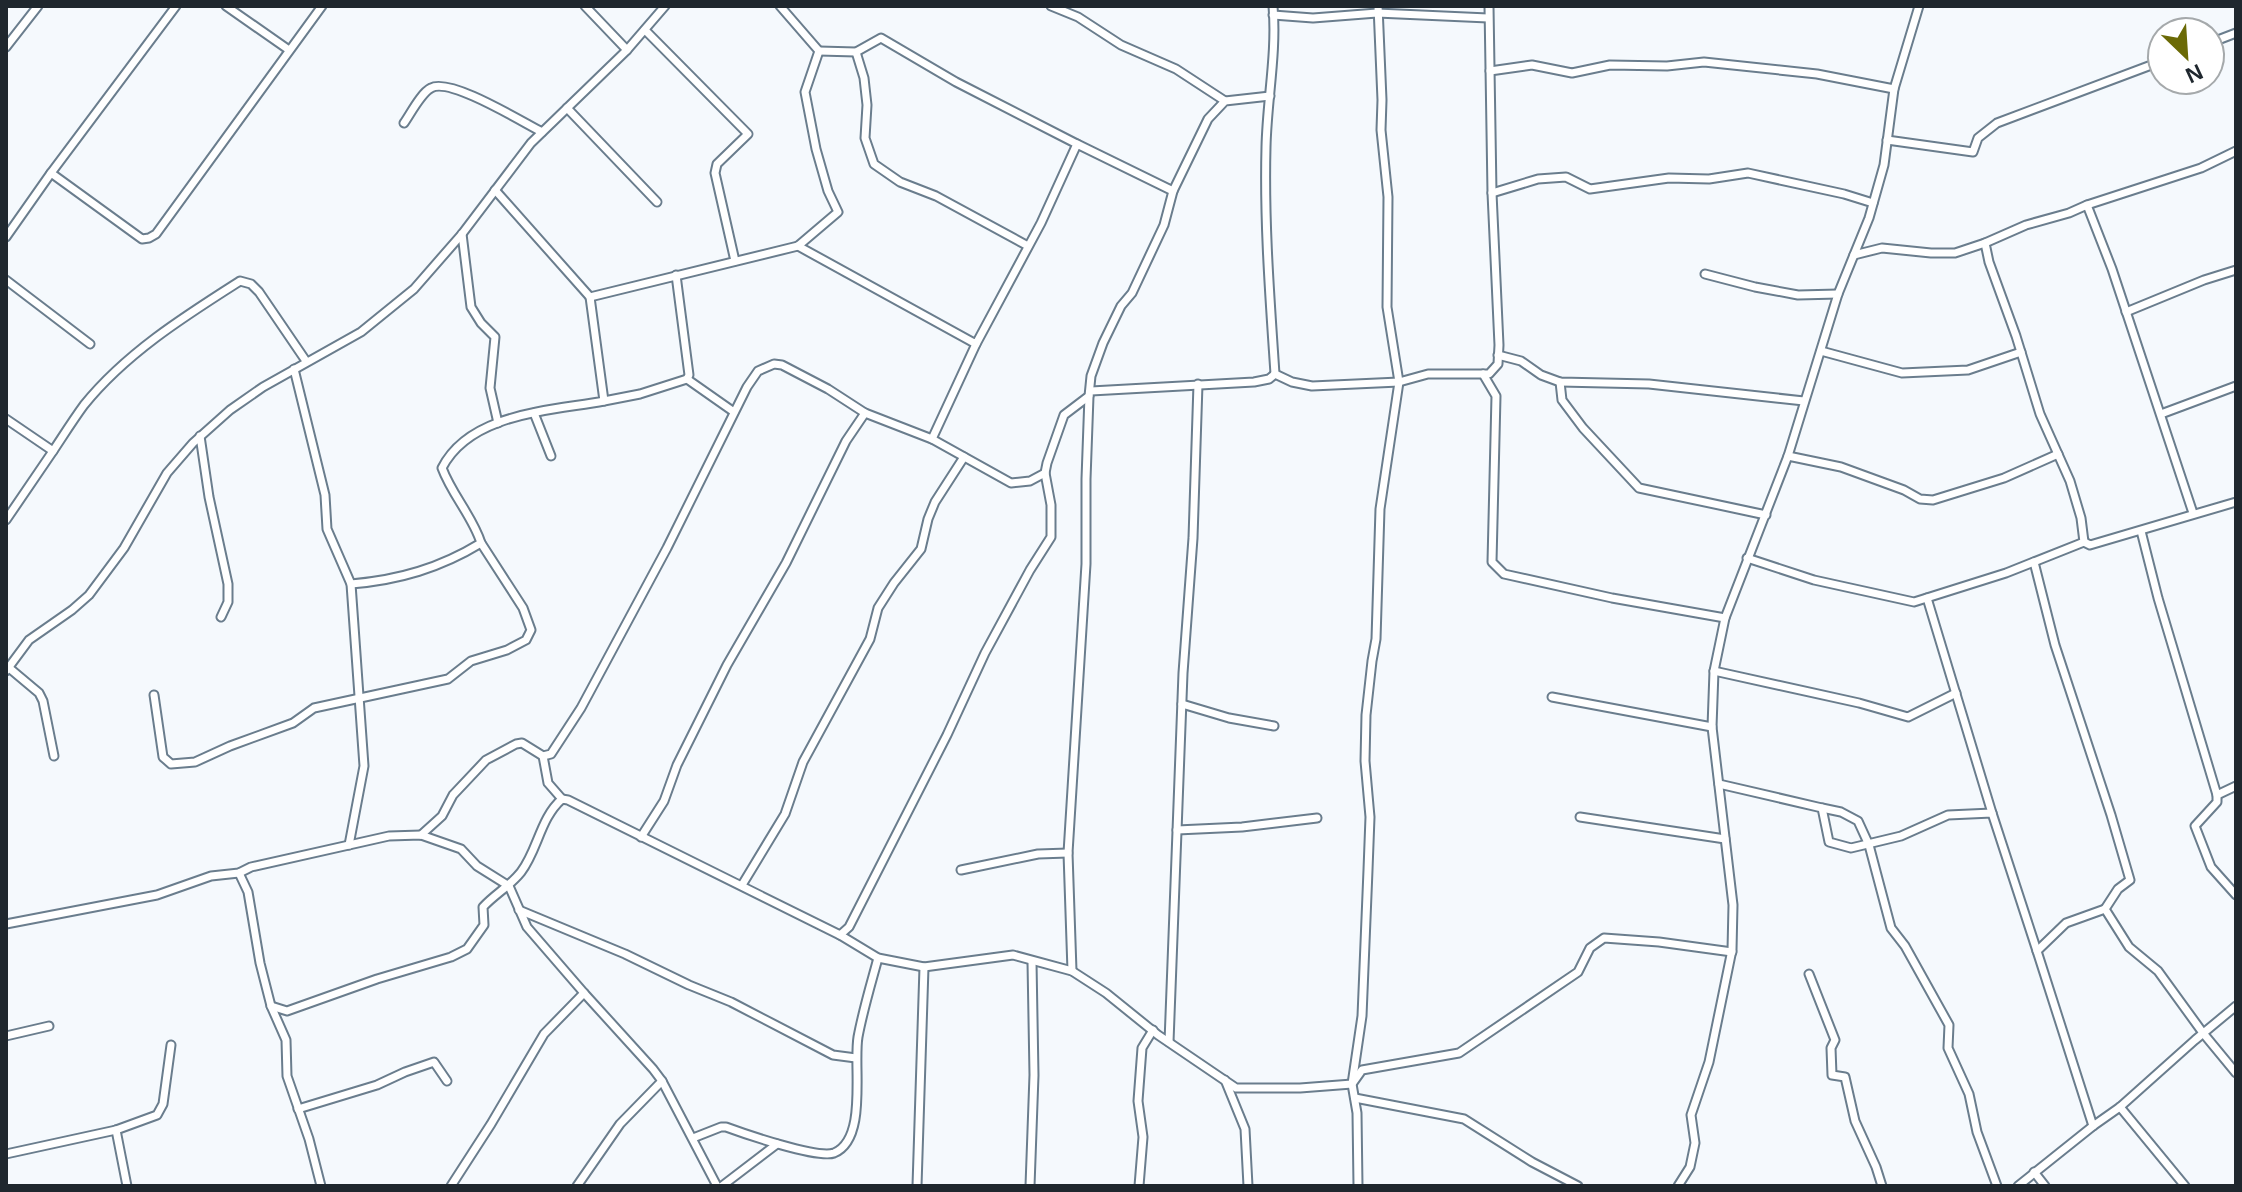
<svg xmlns="http://www.w3.org/2000/svg" width="2242" height="1192" font-family="Arial,sans-serif">
	<rect width="100%" height="100%" fill="#f5f9fd"/>
	<g fill="none" stroke-linecap="round" stroke-linejoin="round">
		<defs>
			<g id="minor">
				<polyline points="226,6 289,50"/>
				<polyline points="585,6 627,50"/>
				<polyline points="1051,6 1078,17 1121,45 1176,69 1225,101"/>
				<path d="M1273,6C1277,53 1267,100 1266,147C1264,223 1270,299 1275,374"/>
				<polyline points="1273,15 1313,18 1377,13 1488,18"/>
				<polyline points="645,30 748,134 717,164 715,173 735,261"/>
				<polyline points="2210,43 2236,33"/>
				<polyline points="6,47 38,6"/>
				<polyline points="819,51 856,52 881,38 956,82 1077,144"/>
				<polyline points="856,52 864,78 867,105 865,138 874,164 900,182 936,196 1028,246"/>
				<polyline points="1490,71 1532,65 1572,73 1610,65 1667,66 1704,62 1817,74 1894,89"/>
				<polyline points="567,108 657,202"/>
				<path d="M404,123C411,113 421,93 431,88C450,77 522,122 542,132"/>
				<polyline points="1887,140 1973,152 1978,138 1997,123 2162,61"/>
				<polyline points="51,173 142,239 149,238 156,234 322,6"/>
				<polyline points="495,190 590,297"/>
				<polyline points="1173,191 1208,119 1225,101 1270,96"/>
				<polyline points="1492,193 1538,179 1566,177 1590,189 1669,178 1709,179 1748,173 1844,194 1873,203"/>
				<polyline points="2087,205 2112,269 2193,513"/>
				<polyline points="462,234 471,307 481,323 495,337 490,388 498,423"/>
				<polyline points="6,237 51,173 176,6"/>
				<polyline points="1854,255 1882,248 1931,253 1955,253 1985,243"/>
				<polyline points="1705,274 1755,287 1798,295 1838,294"/>
				<polyline points="6,280 90,344"/>
				<polyline points="2126,312 2204,280 2236,270"/>
				<polyline points="1821,351 1902,373 1968,370 2021,352"/>
				<polyline points="1498,355 1521,361 1541,375 1560,382 1649,384 1804,401"/>
				<polyline points="294,369 325,495 327,529 351,584 364,766 349,845"/>
				<polyline points="1275,374 1292,382 1312,386 1399,382 1428,374 1489,374 1498,364 1499,345 1492,193 1489,6"/>
				<polyline points="1483,374 1496,396 1492,562 1504,574 1612,598 1725,618"/>
				<polyline points="687,379 734,412"/>
				<polyline points="1560,382 1562,400 1583,428 1639,488 1766,515"/>
				<polyline points="1091,391 1254,382 1269,379 1275,374"/>
				<polyline points="604,401 640,394 687,379 689,375 676,275"/>
				<polyline points="534,413 551,456"/>
				<polyline points="2161,414 2236,386"/>
				<path d="M6,419L53,451C63,436 73,420 84,405C126,353 185,316 240,281L251,284L259,292L306,361"/>
				<polyline points="200,436 209,497 228,584 228,602 221,617"/>
				<polyline points="932,439 976,344"/>
				<polyline points="1788,456 1841,467 1904,490 1920,499 1933,500 2004,478 2058,454"/>
				<polyline points="6,520 53,451"/>
				<polyline points="2141,531 2158,598 2217,795 2217,802 2195,826 2211,867 2236,895"/>
				<polyline points="2084,542 2081,518 2070,481 2040,414 2016,336 1989,262 1985,243 2026,225 2069,213 2087,205 2201,168 2236,151"/>
				<polyline points="1747,558 1814,580 1914,602 2006,573 2084,542 2090,545 2236,502"/>
				<polyline points="2034,562 2055,645 2111,815 2130,880 2118,889 2105,909 2129,947 2158,971 2203,1033 2236,1073"/>
				<path d="M351,584C399,580 440,568 481,543C473,517 452,495 442,468C470,413 550,411 604,401L590,297L798,246L838,212L828,191L816,149L805,92L819,51L780,6"/>
				<polyline points="1927,598 1992,813"/>
				<polyline points="8,667 39,693 43,701 54,756"/>
				<polyline points="6,671 29,640 72,610 89,595 124,548 167,473 193,443 230,410 263,387 361,332 414,289 462,234 531,143 627,50 665,6"/>
				<polyline points="1714,671 1859,703 1908,717 1956,693"/>
				<polyline points="154,695 163,757 171,764 195,762 230,746 293,723 314,708 448,679 471,661 507,650 526,640 531,630 523,608 481,543"/>
				<polyline points="1552,697 1712,727"/>
				<polyline points="1182,704 1229,718 1274,726"/>
				<polyline points="543,756 548,783 562,799"/>
				<polyline points="1719,784 1822,808 1829,842 1851,848 1901,836 1948,815 1992,813 2037,951"/>
				<polyline points="2217,795 2236,786"/>
				<polyline points="1822,808 1841,812 1858,821 1869,845 1891,928 1905,946 1949,1025 1948,1048 1969,1094 1977,1132 1997,1186"/>
				<polyline points="1580,817 1725,839"/>
				<polyline points="1177,830 1242,827 1317,818"/>
				<polyline points="421,835 442,816 453,795 486,760 516,744 522,743 543,756 551,754 581,708 667,548 747,387 758,371 774,364 782,365 828,389 865,413 932,439 1011,483 1030,481 1045,473"/>
				<polyline points="641,837 664,801 677,765 727,665 786,563 846,441 865,413"/>
				<polyline points="961,870 1038,854 1068,853"/>
				<polyline points="239,873 248,892 260,963 271,1006 286,1040 287,1076 309,1139 321,1186"/>
				<polyline points="742,885 785,814 803,762 870,639 878,608 894,583 921,549 928,519 935,502 964,457"/>
				<polyline points="519,910 625,954 689,985 731,1002 833,1055 856,1058"/>
				<polyline points="6,924 157,895 211,876 239,873 251,867 389,836 421,835 461,849 477,866 509,886 527,927 584,993 653,1069 662,1081 717,1186"/>
				<polyline points="840,935 878,958 924,967 1013,955 1072,971 1106,993 1158,1035 1236,1088 1300,1088 1352,1084 1362,1070 1459,1053 1578,972 1590,948 1604,938 1659,942 1732,952"/>
				<polyline points="1072,971 1068,853 1086,564 1086,479 1089,396"/>
				<polyline points="1809,974 1835,1040 1831,1048 1832,1075 1845,1077 1855,1121 1876,1167 1882,1186"/>
				<path d="M271,1006L287,1011L377,979L451,957L467,949L484,925L483,907C495,894 510,886 521,872C538,850 540,818 562,799L568,800L840,935L849,927L947,735L985,653L1030,570L1051,537V505L1045,473L1047,463L1064,415L1089,396L1091,376L1103,343L1121,306L1132,293L1164,225L1173,191L1077,144L1041,223L976,344L798,246"/>
				<polyline points="6,1036 49,1026"/>
				<polyline points="1169,1042 1183,673 1193,538 1198,384"/>
				<polyline points="1225,1080 1245,1129 1248,1186"/>
				<polyline points="1355,1098 1464,1119 1532,1162 1578,1186"/>
				<polyline points="2120,1107 2185,1186"/>
				<polyline points="298,1109 377,1085 405,1072 434,1062 447,1081"/>
				<polyline points="2093,1126 2037,951 2066,923 2105,909"/>
				<polyline points="116,1130 127,1186"/>
				<path d="M693,1138L721,1127H726C745,1134 818,1159 834,1153C868,1139 853,1066 858,1037C863,1010 871,984 878,958"/>
				<polyline points="6,1154 116,1130 157,1115 163,1104 171,1045"/>
				<polyline points="2034,1172 2045,1186"/>
				<polyline points="451,1186 491,1124 544,1034 584,993"/>
				<polyline points="577,1186 620,1124 662,1081"/>
				<polyline points="722,1186 777,1144"/>
				<polyline points="917,1186 924,967"/>
				<polyline points="1030,1186 1034,1075 1032,962"/>
				<polyline points="1139,1186 1143,1137 1138,1101 1142,1048 1153,1030"/>
				<polyline points="1358,1186 1357,1113 1352,1084 1362,1016 1368,870 1370,817 1365,761 1366,715 1372,661 1376,639 1380,509 1399,382 1387,307 1388,197 1381,130 1382,100 1378,6"/>
				<polyline points="1678,1186 1690,1167 1695,1143 1691,1115 1709,1062 1732,950 1733,905 1712,727 1714,671 1725,618 1788,456 1838,294 1869,218 1884,165 1894,89 1919,6"/>
				<polyline points="2018,1186 2093,1126 2120,1107 2195,1040 2236,1006"/>
			</g>
		</defs>
		<use href="#minor" stroke="#6a7d8d" stroke-width="11"/>
		<use href="#minor" stroke="#fff" stroke-width="7"/>
	</g>
	<rect width="2242" height="1192" fill="none" stroke="#1f272e" stroke-width="16"/>
	<g transform="translate(2186 56) rotate(155)"><circle r="38" fill="#ffffff" stroke="#a5a9ab" stroke-width="2"/>
	<path d="M0-6L14 30L0 20L-14 30Z" fill="#6b6a06"/>
	<text y="-12" font-size="22" font-weight="bold" text-anchor="middle" fill="#1f272e">N</text>
	</g>
</svg>
